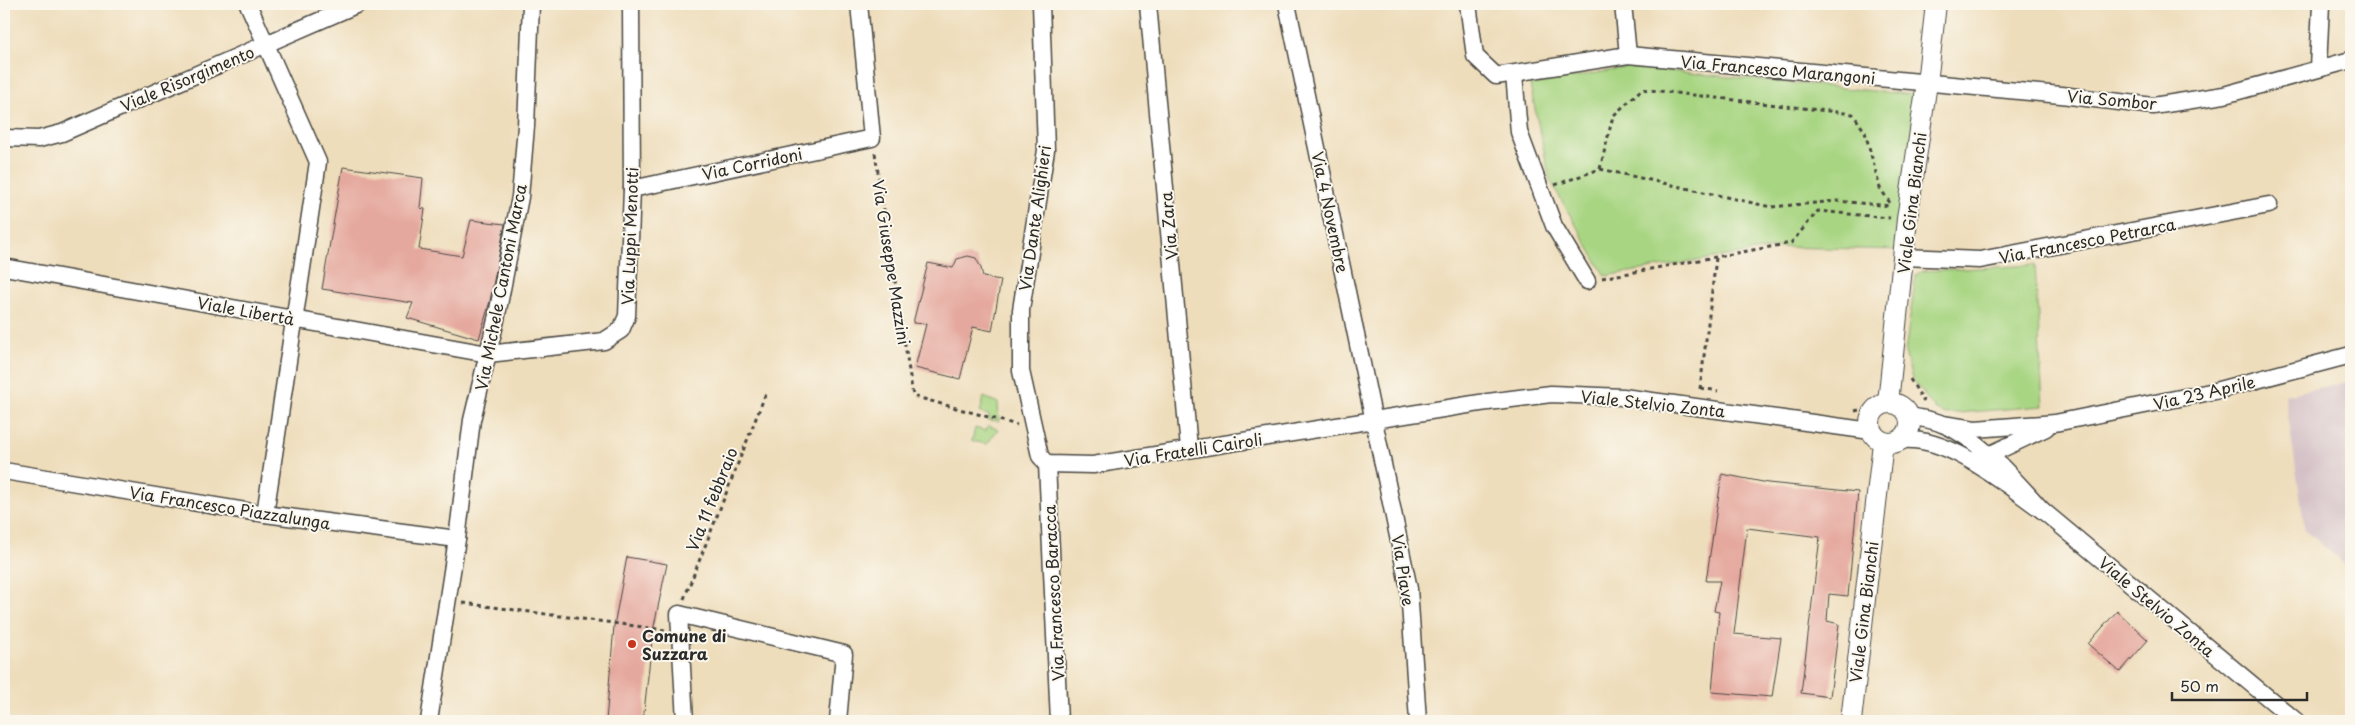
<svg xmlns="http://www.w3.org/2000/svg" width="2355" height="725" font-family="'Playpen Sans',sans-serif">
	<rect width="100%" height="100%" fill="#fbf7ec"/>
	<filter id="ink" filterUnits="userSpaceOnUse"><feTurbulence type="fractalNoise" baseFrequency=".02" numOctaves="2"/><feDisplacementMap in="SourceGraphic" scale="10" xChannelSelector="R" yChannelSelector="G"/><feConvolveMatrix kernelMatrix="1 2 1 2 8 2 1 2 1" color-interpolation-filters="sRGB"/></filter>
	<filter id="wash" filterUnits="userSpaceOnUse"><feTurbulence type="fractalNoise" baseFrequency=".0096" numOctaves="4" result="noise"/><feDisplacementMap in="SourceGraphic" scale="20" xChannelSelector="R" yChannelSelector="G"/><feGaussianBlur stdDeviation="1.12" result="paint"/><feColorMatrix in="noise" values="0 0 0 0 0 0 0 0 0 0 0 0 0 0 0 0 0 1.4 0 .05"/><feComposite in="paint" operator="in"/></filter>
	<g filter="url(#wash)">
		<rect width="100%" height="100%" fill="#edb"/>
		<polygon fill="#d2bec5" points="2351,381 2351,570 2305,530 2285,395"/>
		<g fill="#a8d582" stroke="#6a8056">
			<polygon points="1629,67 1925,96 1901,250 1781,247 1605,276 1550,180 1530,85"/>
			<polygon points="2035,265 2043,406 1946,414 1936,410 1912,379 1905,352 1916,275 1922,271"/>
			<polygon points="984,397 998,403 999,421 989,420 989,415 980,413"/>
			<polygon points="988,426 998,429 987,444 972,441 975,428 986,431"/>
		</g>
		<g id="blocks">
			<g fill="#e5a89e">
				<polygon points="343,167 423,178 420,208 425,209 419,249 462,256 471,220 505,224 490,301 479,339 407,318 413,303 322,289"/>
				<polygon points="968,256 976,258 981,268 983,277 1001,280 992,331 973,327 960,379 915,368 926,324 913,323 928,263 953,268 957,259"/>
				<polygon points="1722,474 1768,483 1858,492 1848,596 1829,594 1827,621 1839,624 1830,697 1801,693 1820,537 1747,528 1734,634 1781,638 1772,697 1712,692 1719,612 1714,611 1720,581 1706,581"/>
				<polygon points="627,557 667,564 653,631 643,721 606,721 614,626"/>
				<polygon points="2117,611 2148,640 2120,672 2088,644"/>
			</g>
		</g>
	</g>
	<g filter="url(#ink)">
		<use href="#blocks" fill-opacity="0" stroke="#484641" stroke-width="1"/>
		<g fill="none" stroke-linecap="round" stroke-linejoin="round">
			<defs>
				<g id="minor">
					<polyline points="248,4 318,162 265,514"/>
					<polyline points="1041,4 1046,150 1021,310 1021,371 1040,456 1047,464 1093,465 1480,403 1551,394 1623,397 1871,431"/>
					<polyline points="1148,4 1189,448"/>
					<polyline points="1287,4 1409,589 1418,721"/>
					<polyline points="1468,4 1475,56 1496,76 1628,55 2061,95 2153,106 2224,95 2351,60"/>
					<polyline points="1623,4 1628,55"/>
					<polyline points="2318,68 2321,4"/>
					<polyline points="1514,74 1519,132 1554,226 1587,281"/>
					<polyline points="4,138 39,139 62,133 358,4"/>
					<polyline points="632,189 872,138 859,4"/>
					<polyline points="1903,257 1980,260 2269,205"/>
					<polyline points="4,267 488,354 604,341 621,330 627,316 632,189 631,4"/>
					<polyline points="1942,424 1975,429 2055,423 2215,391 2351,355"/>
					<path d="M1902,440C1950,436 2005,484 2042,510C2013,478 1983,442 1943,424C1933,420 1921,418 1909,416"/>
					<polyline points="1980,455 1989,455 2046,428"/>
					<polyline points="1047,464 1059,721"/>
					<polyline points="4,471 265,514 457,539"/>
					<polyline points="2042,510 2296,721"/>
					<polyline points="429,721 457,539 472,420 496,320 520,197 526,126 531,4"/>
					<polyline points="685,721 679,614 844,654 838,721"/>
				</g>
				<g id="tertiary">
					<circle cx="1890" cy="423" r="20"/>
					<polyline points="1888,403 1907,219 1927,83 1936,4"/>
					<polyline points="1851,721 1883,443"/>
				</g>
			</defs>
			<use href="#minor" stroke="#484641" stroke-width="19"/>
			<use href="#tertiary" stroke="#484641" stroke-width="22"/>
			<g stroke="#484641" stroke-width="3" stroke-dasharray="4 4" stroke-linecap="butt">
				<polyline points="875,153 913,396 1017,425"/>
				<polyline points="1600,169 1613,116 1642,89 1853,114 1865,132 1880,188 1890,203"/>
				<polyline points="1555,185 1600,169 1771,207 1837,201 1891,206"/>
				<polyline points="1602,278 1791,243 1818,211 1890,218"/>
				<polyline points="1910,379 1924,402"/>
				<polyline points="1701,388 1718,391"/>
				<polyline points="1700,389 1716,258"/>
				<polyline points="1855,411 1871,407"/>
				<polyline points="684,599 766,393"/>
				<polyline points="463,603 665,630"/>
			</g>
			<use href="#minor" stroke="#fff" stroke-width="16"/>
			<use href="#tertiary" stroke="#fff" stroke-width="20"/>
		</g>
	</g>
	<circle fill="#c8321e" stroke="#fbf7ec" stroke-width="2" cx="632" cy="644" r="5"/>
	<g text-anchor="middle" dominant-baseline="central" stroke-width="4" stroke-linejoin="round" paint-order="stroke">
		<g font-size="16" fill="#2b2b2b" stroke="#fbf7ec">
			<text transform="translate(1778 69) rotate(5)">Via Francesco Marangoni</text>
			<text transform="translate(187 78) rotate(-23)">Viale Risorgimento</text>
			<text transform="translate(2112 99) rotate(5)">Via Sombor</text>
			<text transform="translate(752 163) rotate(-12)">Via Corridoni</text>
			<text transform="translate(1911 203) rotate(-83)">Viale Gina Bianchi</text>
			<text transform="translate(1331 212) rotate(78)">Via 4 Novembre</text>
			<text transform="translate(1034 218) rotate(-82)">Via Dante Alighieri</text>
			<text transform="translate(1168 226) rotate(-95)">Via Zara</text>
			<text transform="translate(629 236) rotate(-88)">Via Luppi Menotti</text>
			<text transform="translate(2087 240) rotate(-11)">Via Francesco Petrarca</text>
			<text transform="translate(892 262) rotate(81)">Via Giuseppe Mazzini</text>
			<text transform="translate(500 287) rotate(-79)">Via Michele Cantoni Marca</text>
			<text transform="translate(246 310) rotate(10)">Viale Libertà</text>
			<text transform="translate(2204 392) rotate(-13)">Via 23 Aprile</text>
			<text transform="translate(1653 403) rotate(6)">Viale Stelvio Zonta</text>
			<text transform="translate(1193 449) rotate(-9)">Via Fratelli Cairoli</text>
			<text transform="translate(711 499) rotate(-68)">Via 11 febbraio</text>
			<text transform="translate(230 507) rotate(9)">Via Francesco Piazzalunga</text>
			<text transform="translate(1404 570) rotate(81)">Via Piave</text>
			<text transform="translate(1053 593) rotate(-93)">Via Francesco Baracca</text>
			<text transform="translate(2157 606) rotate(40)">Viale Stelvio Zonta</text>
			<text transform="translate(1863 612) rotate(-83)">Viale Gina Bianchi</text>
		</g>
		<g font-size="16" font-weight="bold" fill="#2b2b2b" stroke="#fbf7ec" text-anchor="start">
			<text x="642" y="635">Comune di<tspan x="642" dy="18">Suzzara</tspan></text>
		</g>
	</g>
	<rect width="2355" height="725" fill="none" stroke="#fbf7ec" stroke-width="20"/>
	<path d="M2172 692v8h135v-8" fill="none" stroke="#2b2b2b" stroke-width="2.5"/>
	<text x="2180" y="692" font-size="15" fill="#2b2b2b" stroke="#fbf7ec" stroke-width="4" paint-order="stroke">50 m</text>
</svg>
